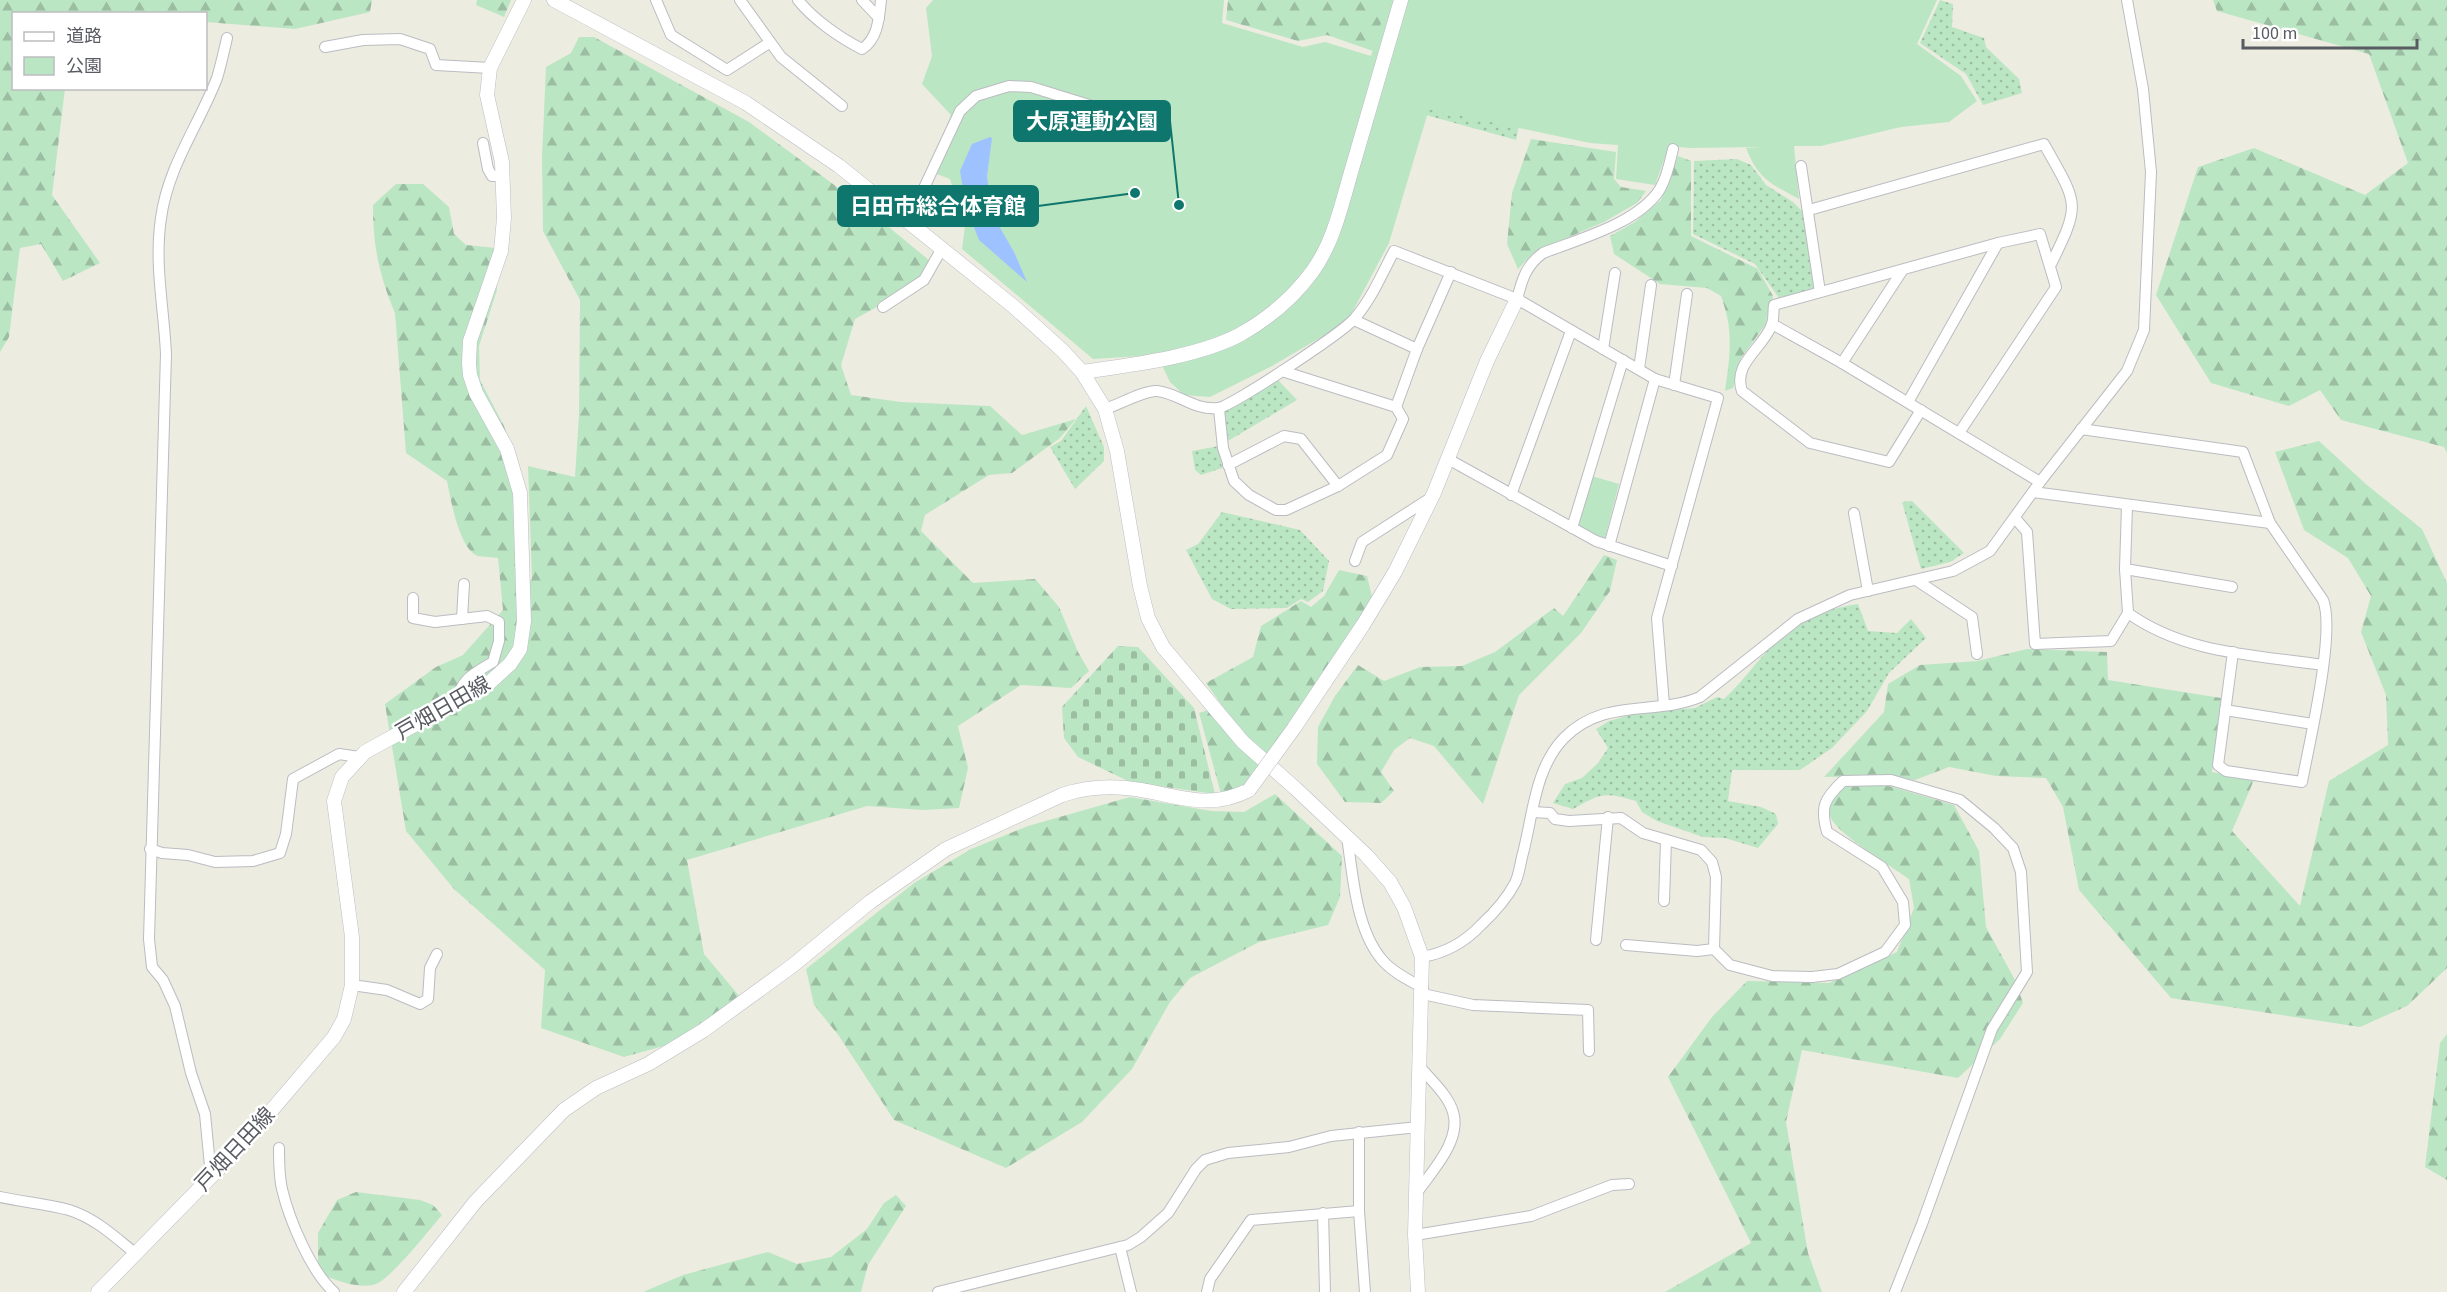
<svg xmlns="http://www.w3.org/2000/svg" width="2447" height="1292" font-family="'Source Sans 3','Noto Sans JP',sans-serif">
	<defs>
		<pattern id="grass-dots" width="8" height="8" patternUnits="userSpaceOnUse" patternTransform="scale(1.5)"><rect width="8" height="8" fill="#bbe6c3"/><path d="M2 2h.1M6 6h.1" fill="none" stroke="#9bbda2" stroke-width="1.8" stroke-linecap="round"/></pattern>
		<pattern id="forest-firs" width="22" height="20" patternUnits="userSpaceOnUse" patternTransform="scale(1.5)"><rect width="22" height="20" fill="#bbe6c3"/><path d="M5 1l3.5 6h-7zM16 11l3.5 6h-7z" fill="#9bbda2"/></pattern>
		<pattern id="cemetery-stones" width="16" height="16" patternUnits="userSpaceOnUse" patternTransform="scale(1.5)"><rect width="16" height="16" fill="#bbe6c3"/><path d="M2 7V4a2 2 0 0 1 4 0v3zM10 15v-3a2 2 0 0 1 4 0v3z" fill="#9bbda2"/></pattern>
	</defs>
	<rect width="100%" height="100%" fill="#edece0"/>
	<g fill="url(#grass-dots)">
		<polygon points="1940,0 1953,4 1952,27 1984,38 1986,47 2019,79 2022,93 1983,105 1966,74 1920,43"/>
		<polygon points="1387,90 1519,126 1516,140 1426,115"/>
		<polygon points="1737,159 1751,165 1766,185 1793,202 1805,214 1816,288 1779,298 1755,264 1693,234 1694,161"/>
		<polygon points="1276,378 1297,400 1228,441 1224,409"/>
		<polygon points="1086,406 1104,447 1104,461 1075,489 1050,447 1061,441"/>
		<polygon points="1219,446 1222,468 1201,475 1195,470 1192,451"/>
		<polygon points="1912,501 1964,553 1950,562 1921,569 1902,502"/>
		<polygon points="1222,512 1300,530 1329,561 1323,591 1308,602 1301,599 1287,608 1231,609 1212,599 1186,550 1198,544"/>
		<path d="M1858,604L1868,631L1897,633L1911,619L1926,638L1889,673L1867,711L1832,748L1800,770H1732L1728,801L1761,807L1776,814L1778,824L1758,848L1725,838L1703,837L1657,821L1642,812L1636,801C1604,792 1602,793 1573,809L1553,803L1565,784L1582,778L1598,763L1608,748L1596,729L1609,721L1641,712L1695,708L1717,697L1724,699C1746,679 1762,653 1785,634C1805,618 1833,607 1858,604Z"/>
	</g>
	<g fill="url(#forest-firs)">
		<polygon points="0,0 372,0 370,12 295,29 206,22 206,14 14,14 14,88 65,89 52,195 100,263 63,281 41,244 20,248 9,337 0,352"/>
		<polygon points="477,0 511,0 504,17 476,5"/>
		<polygon points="1228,0 1389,0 1373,51 1327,35 1298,41 1226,20"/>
		<polygon points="2213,0 2447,0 2447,453 2444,447 2341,420 2320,390 2289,406 2211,383 2156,295 2198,167 2254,148 2365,195 2408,163 2369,54 2217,11"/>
		<path d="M579,37H594L749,122L868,210L930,261L920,279L895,297L855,319L841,365L851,395L901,402L990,406L1022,435L1076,419L1060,438L1012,473L989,475L925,515L921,531L973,583L1035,579L1059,607L1078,652L1089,671L1071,688L1021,685L958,726L968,768L959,808L923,810L867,806L687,860L704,954L740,997L667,1045L624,1057L541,1028L545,970L454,889L406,831L385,704L436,667L463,655L503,610L498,558C492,557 484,557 478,556C459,549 451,500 447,481L406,453L395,313C379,275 373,246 373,205L396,184H423L449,207L454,234L466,245L496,248L497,290L479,346L480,380L504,426L523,480L526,585L532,579L528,466L575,477L579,415L580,300L543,231L542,157L546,67L571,53Z"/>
		<polygon points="1531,139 1616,152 1614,179 1621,187 1646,191 1637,203 1604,222 1534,252 1518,269 1507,244 1512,193"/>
		<path d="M1678,156L1691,161V236L1758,269L1773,296L1765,325L1741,358L1733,388L1725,391C1730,355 1734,331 1721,296L1707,288L1660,284L1614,254L1610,236L1635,222L1661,200Z"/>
		<polygon points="2319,441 2367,485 2422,529 2447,583 2447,968 2407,1006 2360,1027 2171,998 2079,890 2063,807 2046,778 1996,776 1949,767 1915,780 1876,776 1824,777 1884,712 1888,684 1920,665 1977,661 2027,649 2107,652 2108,680 2221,698 2212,772 2254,780 2232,831 2300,906 2329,781 2388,745 2386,695 2361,632 2371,596 2348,558 2304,530 2275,452"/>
		<polygon points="1604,555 1617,560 1610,591 1581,633 1519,695 1483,804 1434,746 1410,738 1394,750 1381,772 1394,791 1381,803 1345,802 1317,764 1318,727 1335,696 1358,665 1384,681 1420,667 1462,666 1495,652 1554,608 1563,616"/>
		<polygon points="1339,570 1367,576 1373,601 1267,756 1243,735 1206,683 1253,657 1261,626 1301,601 1311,607 1324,596"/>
		<polygon points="1208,710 1235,744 1259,766 1244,786 1221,794 1199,713"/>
		<path d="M1843,786H1889L1954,805L1979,851L1986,927L2015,980L2023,1003L2000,1039L1958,1078L1802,1050L1786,1122L1808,1253L1822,1292H1665L1751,1243L1668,1077L1712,1017L1747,981L1829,983L1897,952L1914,908L1909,879C1894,868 1832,831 1830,815C1828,804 1837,794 1843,786Z"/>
		<polygon points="1275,794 1342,856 1340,897 1328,925 1259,942 1190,978 1170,1002 1132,1069 1082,1122 1006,1168 894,1120 839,1036 814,1005 806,969 914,883 971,849 1028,826 1130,797 1211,811 1244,812"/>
		<polygon points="2447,1034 2447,1180 2425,1167 2440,1043"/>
		<path d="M356,1192L420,1200L433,1205L442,1215C430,1229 388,1283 373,1285C353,1288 336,1280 318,1273V1233L337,1200Z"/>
		<polygon points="896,1195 906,1206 868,1265 861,1292 643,1292 683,1275 768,1252 797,1264 831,1257 867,1229 884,1203"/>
	</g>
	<polygon fill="url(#cemetery-stones)" points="1118,646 1138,647 1194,708 1215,794 1130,782 1078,757 1064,738 1062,707"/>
	<g fill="#bbe6c3">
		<path d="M933,0H1224L1222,23L1303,47L1325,42L1371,56L1388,0H1937L1917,44L1961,76L1977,101L1949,122L1901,127L1821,146H1794L1799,199C1770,183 1759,180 1746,148L1761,147L1690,148L1669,146L1655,185L1616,179L1618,145L1590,143L1429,109L1389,243L1347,322L1272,366L1210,397L1184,395L1170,382L1157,355L1093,359L962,249L965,226L950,179L929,171L951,115L922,84L932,56L926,8Z"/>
		<polygon points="1592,476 1619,484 1605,538 1585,532 1577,526"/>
	</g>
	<polygon fill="#9dc2ff" points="990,137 992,138 987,176 991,212 1014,252 1027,282 979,240 966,207 960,171 972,144"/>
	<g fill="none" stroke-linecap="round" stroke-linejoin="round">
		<defs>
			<g id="street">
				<polyline points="656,0 671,35 727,70 769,43"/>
				<polyline points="740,0 781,57 842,106"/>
				<path d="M798,0C813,19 840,38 862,49C878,39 879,18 881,0"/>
				<polyline points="862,0 879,18"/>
				<polyline points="325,47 363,40 400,39 430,49 436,65 490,68"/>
				<polyline points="483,143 488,169 492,176 502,176"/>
				<polyline points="1801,166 1820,292"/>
				<path d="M1809,210L2044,144C2078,205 2082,202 2050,266"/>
				<polyline points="909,220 960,111 976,96 1009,86 1031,87 1115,113"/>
				<path d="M1517,299C1522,280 1526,265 1543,253C1579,239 1639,223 1660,189C1667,177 1670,162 1673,149"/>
				<polyline points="883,307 924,280 941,250"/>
				<polyline points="1354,320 1417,349"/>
				<polyline points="1772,324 1842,363 2040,482"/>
				<polyline points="1603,349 1615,273"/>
				<polyline points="1842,363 1902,271"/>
				<polyline points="1639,369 1651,285"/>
				<polyline points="1674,385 1687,294"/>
				<polyline points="1908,402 1998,243"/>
				<polyline points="1396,407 1417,349 1451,272"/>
				<path d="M1105,409C1118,405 1145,390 1157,391C1178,393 1195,411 1218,408C1231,407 1345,331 1355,318C1372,298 1382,274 1394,251L1517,299L1655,379L1718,398L1657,618L1664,705"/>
				<polyline points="1219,409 1223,448 1234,481 1249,495 1276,510 1286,510 1338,486 1387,455 1403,419 1396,407 1282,371"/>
				<path d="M1921,410L1889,462L1810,443L1742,391C1732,363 1764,348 1772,324C1774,319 1773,311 1774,305L1998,243L2040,234L2056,287L1959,433"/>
				<path d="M2081,429L2243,452L2270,523L2323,600C2336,631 2309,744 2302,782L2226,771L2218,765L2233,652"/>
				<polyline points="1448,459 1596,541 1672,566"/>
				<polyline points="1228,465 1284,436 1301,439 1338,486"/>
				<polyline points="2033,492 2270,523"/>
				<polyline points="1511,495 1571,331"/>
				<polyline points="1854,513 1868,591"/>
				<polyline points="2015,518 2027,532 2035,644 2111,641 2128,613 2125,569 2127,506"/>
				<polyline points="1572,528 1623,360"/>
				<polyline points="1609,546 1655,379"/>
				<polyline points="1355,561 1362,542 1432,497"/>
				<polyline points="2125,569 2232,587"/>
				<polyline points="1916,580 1972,617 1977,654"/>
				<path d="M413,598V618L435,622L487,616L499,622V641L493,662C473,674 462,678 456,702"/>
				<path d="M2128,613C2185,654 2256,655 2323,665"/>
				<polyline points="462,619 464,584"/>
				<polyline points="2225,710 2313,724"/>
				<path d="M1533,812L1550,813L1555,819L1569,821L1621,818L1643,833L1701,850L1712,862L1716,877L1714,949L1730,965L1772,976L1812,977L1838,974L1885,952L1905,925L1903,902L1882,867L1827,832C1820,807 1824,799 1843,781L1891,780L1960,800L1994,828L2013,848L2021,872L2027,972L1992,1029L1922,1224L1895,1292"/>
				<path d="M1347,837C1353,876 1356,932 1384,962C1394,973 1409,980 1423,988"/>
				<polyline points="150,849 162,853 188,855 215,862 253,861 280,853 286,834 293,779 339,754 359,757"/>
				<polyline points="1664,901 1666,840"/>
				<polyline points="1596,940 1608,817"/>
				<polyline points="1626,945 1697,951 1714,949"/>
				<path d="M1422,957C1446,953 1465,942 1481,925C1495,912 1506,900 1515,883C1519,875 1520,865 1522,857C1533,817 1534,769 1564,738C1604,697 1655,716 1700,697L1798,619L1850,595L1953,571L1990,551L2040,482L2127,371L2144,330L2151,172L2143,89L2127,0"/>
				<polyline points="352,985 387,990 420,1004 428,999 430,968 437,954"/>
				<polyline points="1423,994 1473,1005 1588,1010 1589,1051"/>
				<polyline points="1359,1132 1359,1211 1365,1292"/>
				<path d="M279,1148C279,1162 279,1176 282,1189C289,1219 311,1272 334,1292"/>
				<path d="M211,1176L205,1114L191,1073L175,1006L163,980L152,967L149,939L166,354C164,308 154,264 161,218C168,166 199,125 217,78C221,65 224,51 227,38"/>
				<path d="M1416,1194C1431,1172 1462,1141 1453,1112C1448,1095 1431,1080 1420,1067"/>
				<path d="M0,1197C23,1202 47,1204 69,1210C95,1218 115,1237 136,1254"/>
				<polyline points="1323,1213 1325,1292"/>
				<polyline points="1415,1235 1531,1216 1612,1185 1629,1184"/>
				<polyline points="1120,1247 1131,1292"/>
				<polyline points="938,1292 1128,1245 1141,1237 1168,1213 1196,1169 1205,1160 1228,1153 1289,1147 1331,1136 1418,1127"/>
				<polyline points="1207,1292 1210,1279 1251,1220 1359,1211"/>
			</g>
			<g id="secondary">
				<polyline points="554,0 746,103 839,166 1013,306 1063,351 1082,372 1105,409 1117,451 1140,586 1148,618 1163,647 1243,742 1295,788 1366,855 1390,882 1404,907 1422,957 1415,1235 1418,1292"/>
				<path d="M1082,372C1130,365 1199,357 1241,334C1269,318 1293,298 1312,272C1335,241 1343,198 1354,162C1370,108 1385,54 1401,0"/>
				<polyline points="1294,728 1363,625 1395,572 1434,493 1487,361 1517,299"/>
				<polyline points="98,1292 243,1144 334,1037 344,1019 352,985 352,937 334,801 342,777 365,752 487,685 510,664 520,649 524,621 520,493 507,449 476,393 470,375 469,363 470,341 501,251 504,218 502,162 487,95 490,68 524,0"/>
				<path d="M404,1292L476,1201L564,1110L596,1088L648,1064L704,1030L792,966L870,902L946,849L1062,795C1083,788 1104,786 1126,788C1172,792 1204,813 1249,790"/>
			</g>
		</defs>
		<use href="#street" stroke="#bbbcc2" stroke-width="12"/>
		<use href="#secondary" stroke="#bbbdc5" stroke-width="15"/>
		<use href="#street" stroke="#fff" stroke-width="10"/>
		<use href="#secondary" stroke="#fff" stroke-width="14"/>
		<defs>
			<polyline id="secondary-bridge" points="1249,790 1294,728"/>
		</defs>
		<use href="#secondary-bridge" stroke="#bbbdc5" stroke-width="15" stroke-linecap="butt"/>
		<use href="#secondary-bridge" stroke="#fff" stroke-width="14"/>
	</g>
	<g text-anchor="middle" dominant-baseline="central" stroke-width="5" stroke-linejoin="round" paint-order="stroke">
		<g font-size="21" fill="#595b62" stroke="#fff">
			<text transform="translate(443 708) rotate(-30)">戸畑日田線</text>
			<text transform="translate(235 1149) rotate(-47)">戸畑日田線</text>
		</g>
	</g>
	<path fill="none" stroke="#0f766e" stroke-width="2" d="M1179 205L1170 121M1135 193L1038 206"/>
	<g fill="#0f766e" stroke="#fff" stroke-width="2">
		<circle cx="1179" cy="205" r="6"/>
		<circle cx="1135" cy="193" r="6"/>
	</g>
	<g fill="#0f766e" stroke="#0f766e" stroke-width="2">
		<rect x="1014" y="101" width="156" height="40" rx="6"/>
		<rect x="838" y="186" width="200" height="40" rx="6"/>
	</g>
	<g font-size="22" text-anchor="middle" font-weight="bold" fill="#fff">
		<text x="1092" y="129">大原運動公園</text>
		<text x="938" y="214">日田市総合体育館</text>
	</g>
	<rect x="12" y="12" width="195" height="78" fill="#ffffff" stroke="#bdbdc0" stroke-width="1.5"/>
	<rect x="24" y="32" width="30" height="9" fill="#ffffff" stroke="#bdbdc0" stroke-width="1.5"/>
	<text x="66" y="42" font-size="18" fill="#595b62">道路</text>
	<rect x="24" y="57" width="30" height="18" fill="#bbe6c3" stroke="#bdbdc0" stroke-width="1.5"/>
	<text x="66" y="72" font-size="18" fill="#595b62">公園</text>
	<path d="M2243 39v9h174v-9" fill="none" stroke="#595b62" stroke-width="3"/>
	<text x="2252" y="39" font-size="18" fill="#595b62" stroke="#ffffff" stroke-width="4.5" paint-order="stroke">100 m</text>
</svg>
